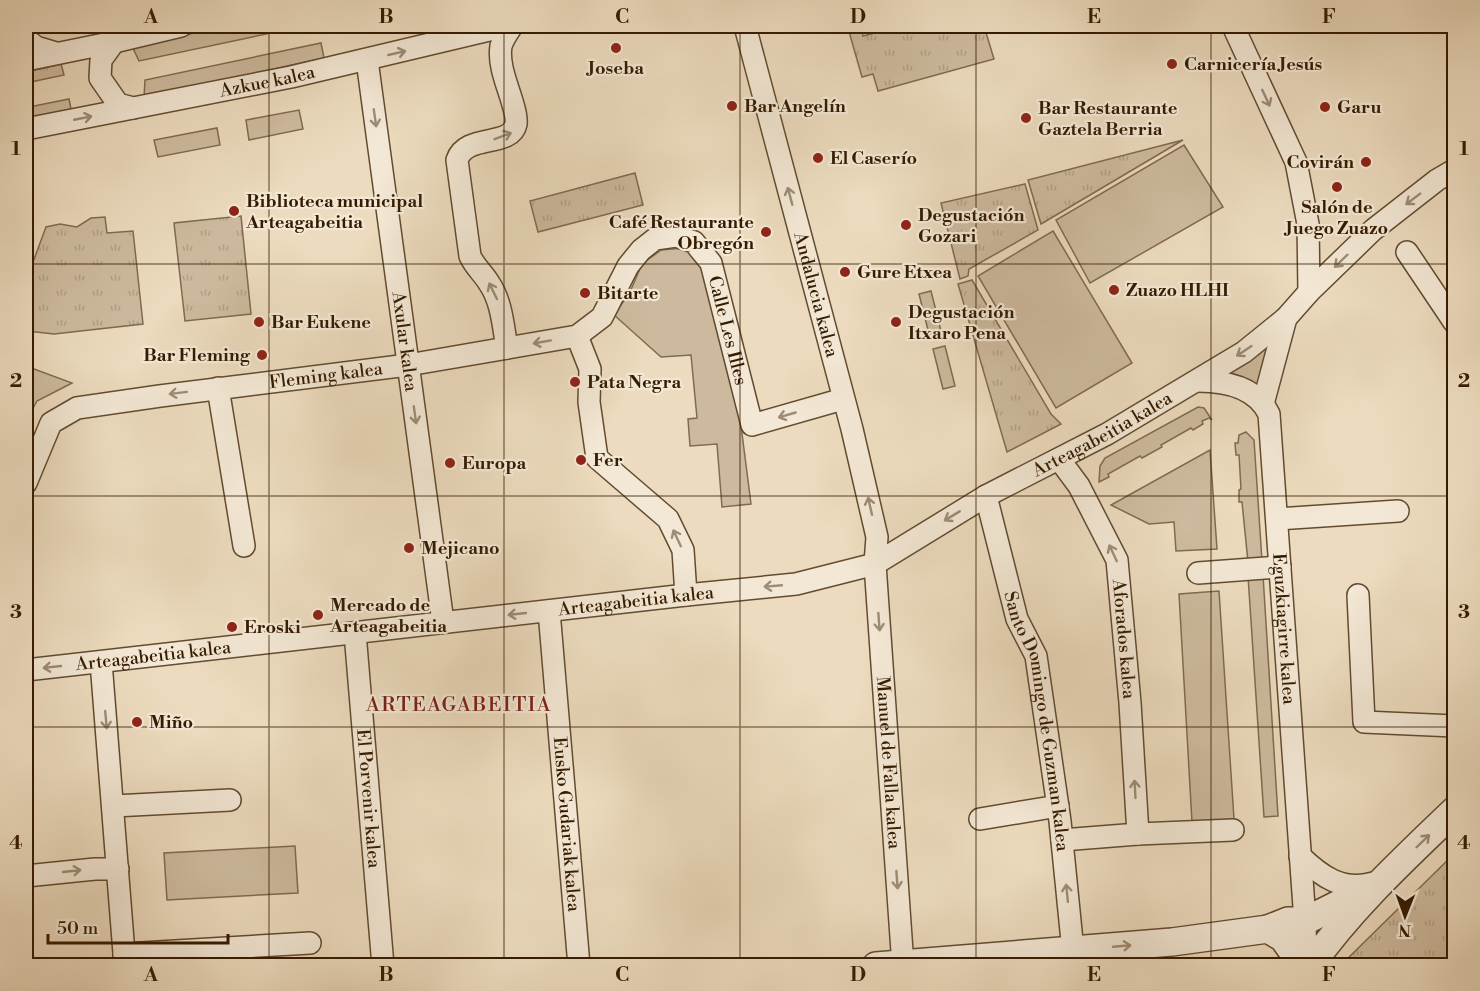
<svg xmlns="http://www.w3.org/2000/svg" width="1480" height="991" font-family="'Libre Bodoni',serif">
	<defs>
		<pattern id="park-tufts" width="24" height="20" patternUnits="userSpaceOnUse" patternTransform="scale(1.5)"><rect width="24" height="20" fill="#cdba9e"/><path d="M3 7l-1-3M5 7V3M7 7l1-3M15 17l-1-3M17 17v-4M19 17l1-3" fill="none" stroke="#b19f86"/></pattern>
	</defs>
	<rect width="100%" height="100%" fill="#ecdbbe"/>
	<filter id="stains"><feTurbulence type="fractalNoise" baseFrequency=".00333" numOctaves="4"/><feColorMatrix values="0 0 0 0 .2 0 0 0 0 .09 0 0 0 0 .02 0 0 0 .5 -.17"/></filter>
	<radialGradient id="worn" r=".72"><stop offset=".6" stop-color="#630" stop-opacity="0"/><stop offset="1" stop-color="#630" stop-opacity=".3"/></radialGradient>
	<g fill="#cdba9e" stroke="#816a4f" stroke-width="1.5">
		<polygon points="228,26 304,26 139,61 132,46"/>
		<polygon points="321,43 324,58 144,97 145,80"/>
		<polygon points="299,110 303,129 249,140 246,120"/>
		<polygon points="217,128 220,145 158,157 154,140"/>
		<polygon points="1184,145 1223,207 1090,283 1056,220"/>
		<polygon points="1053,231 1132,363 1056,408 978,276"/>
		<polygon points="683,248 698,258 708,278 740,418 751,504 722,507 717,444 690,446 688,419 697,418 691,355 661,357 614,315 630,292 642,264 661,250"/>
		<polygon points="931,291 941,331 929,334 919,294"/>
		<polygon points="1267,345 1259,389 1228,374"/>
		<polygon points="945,346 955,386 943,389 933,349"/>
		<polygon points="26,366 72,383 37,401 26,421"/>
		<polygon points="1198,407 1204,408 1212,420 1209,418 1202,421 1203,424 1193,430 1191,428 1161,445 1162,447 1142,458 1140,456 1108,474 1109,477 1099,482 1100,466 1105,458"/>
		<polygon points="1246,432 1254,440 1262,561 1248,562 1242,502 1239,502 1239,490 1241,489 1239,455 1236,455 1235,443 1238,443 1239,435"/>
		<polygon points="1210,450 1217,549 1176,551 1174,522 1149,524 1111,505"/>
		<polygon points="1263,575 1278,816 1264,817 1248,576"/>
		<polygon points="1219,591 1234,819 1192,822 1179,594"/>
		<polygon points="295,846 298,893 167,900 164,853"/>
	</g>
	<g fill="url(#park-tufts)" stroke="#816a4f" stroke-width="1.5">
		<polygon points="860,26 863,36 901,26 984,26 994,59 878,91 873,74 862,77 848,28"/>
		<polygon points="61,64 64,75 26,83 26,72"/>
		<polygon points="69,99 71,109 31,118 29,107"/>
		<polygon points="1183,140 1041,224 1028,180"/>
		<polygon points="635,173 643,205 538,232 530,201"/>
		<polygon points="1025,184 1038,230 969,269 968,276 960,279 941,203"/>
		<polygon points="241,216 251,314 185,321 174,223"/>
		<path d="M105,217L107,233L133,231L143,324L54,334L27,331L26,330C25,310 35,301 26,281L46,227L60,224L77,227L91,218Z"/>
		<polygon points="972,280 1051,414 1061,424 1007,452 958,284"/>
		<polygon points="1454,854 1454,965 1341,965 1343,963"/>
	</g>
	<g fill="none" stroke-linecap="round" stroke-linejoin="round">
		<defs>
			<g id="minor">
				<path id="s1" d="M745,26L852,429L877,537L875,564L903,966"/>
				<polyline points="1233,26 1296,162 1308,224 1309,292"/>
				<polyline points="26,39 36,47 56,53"/>
				<polyline points="114,42 101,60 100,78 118,104 133,108"/>
				<polyline points="26,60 114,42 181,26"/>
				<path id="s2" d="M367,60L443,622"/>
				<path id="s3" d="M26,129L291,77L506,26"/>
				<polyline points="1407,252 1454,322"/>
				<polyline points="577,336 590,369 589,402 597,458 668,519 683,550 686,595"/>
				<path d="M507,348C503,326 502,302 489,283C483,273 475,267 470,256L457,160C466,133 511,148 516,124C517,116 514,108 512,101C507,84 498,64 501,46C503,39 508,32 512,26"/>
				<path id="s4" d="M1198,381C1225,381 1256,387 1269,414L1305,921L1306,966"/>
				<polyline points="218,388 244,546"/>
				<polyline points="1263,404 1286,318"/>
				<path id="s5" d="M1059,459L1079,486L1117,560L1130,703L1138,834L1062,840"/>
				<path id="s6" d="M26,483L51,423L77,408L160,396L408,365L577,336L602,317L628,266L641,250L655,239L676,236L694,242L711,263L752,425L843,399"/>
				<path id="s7" d="M986,496L1017,619L1036,656L1060,821L1073,951"/>
				<polyline points="1277,519 1398,511"/>
				<polyline points="1198,573 1280,567"/>
				<polyline points="1358,595 1364,722 1454,726"/>
				<path id="s8" d="M549,611L579,966"/>
				<path id="s9" d="M355,633L383,966"/>
				<polyline points="101,662 125,966"/>
				<path id="s10" d="M26,670L686,595L796,584L875,564L986,496L1107,434L1244,352L1286,318L1309,292L1373,230L1437,180L1454,170"/>
				<polyline points="114,806 230,800"/>
				<polyline points="980,819 1058,806"/>
				<polyline points="1138,834 1233,830"/>
				<path d="M1300,856C1321,876 1342,892 1373,883"/>
				<polyline points="26,876 95,869 118,869"/>
				<polyline points="124,954 310,943"/>
			</g>
			<g id="tertiary">
				<polyline points="1268,929 1288,921 1305,921 1367,890"/>
				<polyline points="876,966 1172,942 1268,929 1283,938 1303,966"/>
				<path d="M1310,966C1351,908 1404,859 1454,811"/>
			</g>
		</defs>
		<use href="#minor" stroke="#634b30" stroke-width="24"/>
		<use href="#tertiary" stroke="#634b30" stroke-width="30"/>
		<use href="#minor" stroke="#f3e8d5" stroke-width="21"/>
		<use href="#tertiary" stroke="#f3e8d5" stroke-width="27"/>
	</g>
	<defs><path id="oneway-shaft" d="M-6 0H5M1.5-3L5.5 0L1.5 3" fill="none" stroke-width="1.6" stroke-linecap="round" stroke-linejoin="round" transform="scale(1.5)"/></defs>
	<g stroke="#9e8c75">
		<use href="#oneway-shaft" transform="translate(397 53) rotate(-13)"/>
		<use href="#oneway-shaft" transform="translate(1266 98) rotate(65)"/>
		<use href="#oneway-shaft" transform="translate(83 118) rotate(-11)"/>
		<use href="#oneway-shaft" transform="translate(375 118) rotate(82)"/>
		<use href="#oneway-shaft" transform="translate(503 136) rotate(-21)"/>
		<use href="#oneway-shaft" transform="translate(790 196) rotate(-105)"/>
		<use href="#oneway-shaft" transform="translate(1413 199) rotate(143)"/>
		<use href="#oneway-shaft" transform="translate(1341 261) rotate(136)"/>
		<use href="#oneway-shaft" transform="translate(493 291) rotate(-116)"/>
		<use href="#oneway-shaft" transform="translate(542 342) rotate(170)"/>
		<use href="#oneway-shaft" transform="translate(1244 351) rotate(146)"/>
		<use href="#oneway-shaft" transform="translate(178 393) rotate(173)"/>
		<use href="#oneway-shaft" transform="translate(415 415) rotate(82)"/>
		<use href="#oneway-shaft" transform="translate(787 415) rotate(164)"/>
		<use href="#oneway-shaft" transform="translate(870 506) rotate(-103)"/>
		<use href="#oneway-shaft" transform="translate(952 516) rotate(149)"/>
		<use href="#oneway-shaft" transform="translate(677 538) rotate(-115)"/>
		<use href="#oneway-shaft" transform="translate(1113 553) rotate(-115)"/>
		<use href="#oneway-shaft" transform="translate(773 586) rotate(175)"/>
		<use href="#oneway-shaft" transform="translate(517 614) rotate(174)"/>
		<use href="#oneway-shaft" transform="translate(879 622) rotate(86)"/>
		<use href="#oneway-shaft" transform="translate(52 667) rotate(174)"/>
		<use href="#oneway-shaft" transform="translate(106 720) rotate(85)"/>
		<use href="#oneway-shaft" transform="translate(1135 789) rotate(-93)"/>
		<use href="#oneway-shaft" transform="translate(1423 841) rotate(-44)"/>
		<use href="#oneway-shaft" transform="translate(72 871) rotate(-6)"/>
		<use href="#oneway-shaft" transform="translate(897 880) rotate(86)"/>
		<use href="#oneway-shaft" transform="translate(1067 893) rotate(-96)"/>
		<use href="#oneway-shaft" transform="translate(1122 946) rotate(-5)"/>
	</g>
	<path fill="none" stroke="#351b00" stroke-width="1.5" stroke-opacity="0.55" d="M269,26V966M504,26V966M740,26V966M976,26V966M1211,26V966M26,264H1454M26,496H1454M26,727H1454"/>
	<g fill="#8f2418" stroke="#f3e8d5" stroke-width="2">
		<circle cx="616" cy="48" r="6"/>
		<circle cx="1172" cy="64" r="6"/>
		<circle cx="732" cy="106" r="6"/>
		<circle cx="1325" cy="107" r="6"/>
		<circle cx="1026" cy="118" r="6"/>
		<circle cx="818" cy="158" r="6"/>
		<circle cx="1366" cy="162" r="6"/>
		<circle cx="1337" cy="187" r="6"/>
		<circle cx="234" cy="211" r="6"/>
		<circle cx="906" cy="225" r="6"/>
		<circle cx="766" cy="232" r="6"/>
		<circle cx="845" cy="272" r="6"/>
		<circle cx="1114" cy="290" r="6"/>
		<circle cx="585" cy="293" r="6"/>
		<circle cx="259" cy="322" r="6"/>
		<circle cx="896" cy="322" r="6"/>
		<circle cx="262" cy="355" r="6"/>
		<circle cx="575" cy="382" r="6"/>
		<circle cx="581" cy="460" r="6"/>
		<circle cx="450" cy="463" r="6"/>
		<circle cx="409" cy="548" r="6"/>
		<circle cx="318" cy="615" r="6"/>
		<circle cx="232" cy="627" r="6"/>
		<circle cx="137" cy="722" r="6"/>
	</g>
	<g text-anchor="middle" dominant-baseline="central" stroke-width="4.5" stroke-linejoin="round" paint-order="stroke">
		<g font-size="18" font-weight="bold" fill="#351b00" stroke="#f3e8d5" text-anchor="start">
			<text x="1184" y="64">Carnicería Jesús</text>
			<text x="616" y="68" text-anchor="middle">Joseba</text>
			<text x="744" y="106">Bar Angelín</text>
			<text x="1337" y="107">Garu</text>
			<text x="1038" y="108">Bar Restaurante<tspan x="1038" dy="21">Gaztela Berria</tspan></text>
			<text x="830" y="158">El Caserío</text>
			<text x="1354" y="162" text-anchor="end">Covirán</text>
			<text x="246" y="201">Biblioteca municipal<tspan x="246" dy="21">Arteagabeitia</tspan></text>
			<text x="1337" y="207" text-anchor="middle">Salón de<tspan x="1337" dy="21">Juego Zuazo</tspan></text>
			<text x="918" y="215">Degustación<tspan x="918" dy="21">Gozari</tspan></text>
			<text x="754" y="222" text-anchor="end">Café Restaurante<tspan x="754" dy="21">Obregón</tspan></text>
			<text x="857" y="272">Gure Etxea</text>
			<text x="1126" y="290">Zuazo HLHI</text>
			<text x="597" y="293">Bitarte</text>
			<text x="908" y="312">Degustación<tspan x="908" dy="21">Itxaro Pena</tspan></text>
			<text x="271" y="322">Bar Eukene</text>
			<text x="250" y="355" text-anchor="end">Bar Fleming</text>
			<text x="587" y="382">Pata Negra</text>
			<text x="593" y="460">Fer</text>
			<text x="462" y="463">Europa</text>
			<text x="421" y="548">Mejicano</text>
			<text x="330" y="605">Mercado de<tspan x="330" dy="21">Arteagabeitia</tspan></text>
			<text x="244" y="627">Eroski</text>
			<text x="149" y="722">Miño</text>
		</g>
		<g font-size="18" fill="#351b00" stroke="#f3e8d5">
			<text stroke="none"><textPath href="#s3" startOffset="246">Azkue kalea</textPath></text>
			<text stroke="none"><textPath href="#s1" startOffset="278">Andalucia kalea</textPath></text>
			<text stroke="none"><textPath href="#s6" startOffset="864">Calle Les Illes</textPath></text>
			<text stroke="none"><textPath href="#s2" startOffset="284">Axular kalea</textPath></text>
			<text stroke="none"><textPath href="#s6" startOffset="346">Fleming kalea</textPath></text>
			<text stroke="none"><textPath href="#s10" startOffset="1118">Arteagabeitia kalea</textPath></text>
			<text stroke="none"><textPath href="#s10" startOffset="614">Arteagabeitia kalea</textPath></text>
			<text stroke="none"><textPath href="#s4" startOffset="298">Eguzkiagirre kalea</textPath></text>
			<text stroke="none"><textPath href="#s5" startOffset="196">Aforados kalea</textPath></text>
			<text stroke="none"><textPath href="#s10" startOffset="128">Arteagabeitia kalea</textPath></text>
			<text stroke="none"><textPath href="#s7" startOffset="232">Santo Domingo de Guzman kalea</textPath></text>
			<text stroke="none"><textPath href="#s1" startOffset="754">Manuel de Falla kalea</textPath></text>
			<text stroke="none"><textPath href="#s9" startOffset="166">El Porvenir kalea</textPath></text>
			<text stroke="none"><textPath href="#s8" startOffset="214">Eusko Gudariak kalea</textPath></text>
		</g>
		<g font-size="20" letter-spacing="1.5" fill="#7a1f14" stroke="#f3e8d5">
			<text x="459" y="705">ARTEAGABEITIA</text>
		</g>
	</g>
	<rect width="1480" height="991" fill="none" stroke="#ecdbbe" stroke-width="66"/>
	<g transform="translate(1405 916) rotate(181)" stroke="#f3e8d5" stroke-width="4.5" paint-order="stroke">
	<path d="M0-4.5L10 22L0 15L-10 22Z" fill="#351b00"/>
	<text y="-9" font-size="16" font-weight="bold" text-anchor="middle" fill="#351b00">N</text>
	</g>
	<path d="M48 934v9h180v-9" fill="none" stroke="#351b00" stroke-width="3"/>
	<text x="57" y="934" font-size="18" fill="#351b00" stroke="#f3e8d5" stroke-width="4.5" paint-order="stroke">50 m</text>
	<rect x="33" y="33" width="1414" height="925" fill="none" stroke="#351b00" stroke-width="2"/>
	<g font-size="20" text-anchor="middle" font-weight="bold" fill="#351b00">
		<text x="151" y="23">A</text>
		<text x="386" y="23">B</text>
		<text x="622" y="23">C</text>
		<text x="858" y="23">D</text>
		<text x="1094" y="23">E</text>
		<text x="1329" y="23">F</text>
		<text x="16" y="155">1</text>
		<text x="1464" y="155">1</text>
		<text x="16" y="387">2</text>
		<text x="1464" y="387">2</text>
		<text x="16" y="618">3</text>
		<text x="1464" y="618">3</text>
		<text x="16" y="849">4</text>
		<text x="1464" y="849">4</text>
		<text x="151" y="981">A</text>
		<text x="386" y="981">B</text>
		<text x="622" y="981">C</text>
		<text x="858" y="981">D</text>
		<text x="1094" y="981">E</text>
		<text x="1329" y="981">F</text>
	</g>
	<rect width="100%" height="100%" filter="url(#stains)"/>
	<rect width="100%" height="100%" fill="url(#worn)"/>
</svg>
